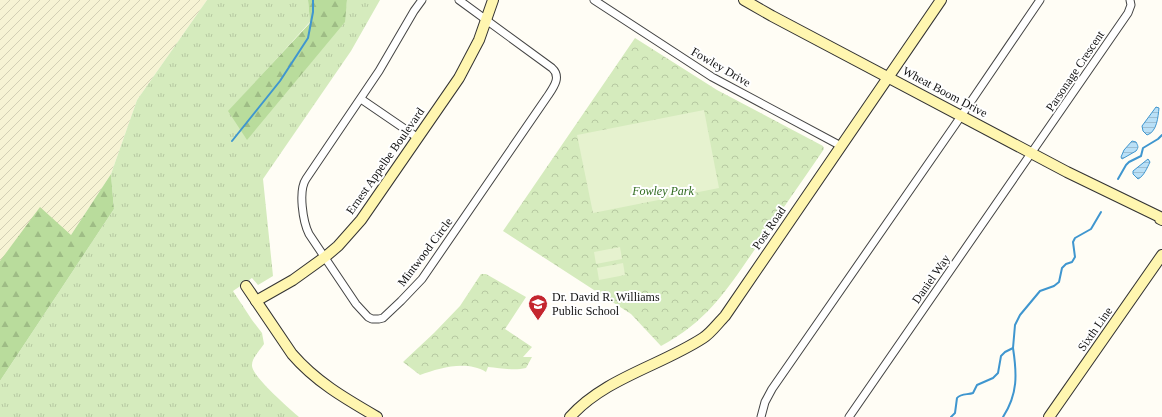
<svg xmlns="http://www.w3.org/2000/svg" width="1162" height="417" font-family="Georgia,serif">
	<defs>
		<pattern id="farmland-furrows" width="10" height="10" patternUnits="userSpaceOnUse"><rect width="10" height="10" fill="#f6f3d4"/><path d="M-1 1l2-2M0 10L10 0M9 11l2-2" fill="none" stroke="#d2cfb5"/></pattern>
		<pattern id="grass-tufts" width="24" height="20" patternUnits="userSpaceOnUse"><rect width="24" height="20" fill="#d5ebbd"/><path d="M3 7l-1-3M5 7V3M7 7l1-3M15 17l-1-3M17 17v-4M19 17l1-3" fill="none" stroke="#b6c8a1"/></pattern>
		<pattern id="forest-firs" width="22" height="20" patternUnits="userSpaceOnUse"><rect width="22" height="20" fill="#b9dc9c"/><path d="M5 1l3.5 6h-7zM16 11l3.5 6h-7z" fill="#9ebc85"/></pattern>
		<pattern id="park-crowns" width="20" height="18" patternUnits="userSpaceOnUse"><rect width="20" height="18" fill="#d5ebbd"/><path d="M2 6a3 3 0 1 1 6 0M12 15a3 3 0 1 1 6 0" fill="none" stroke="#b6c8a1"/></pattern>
		<pattern id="water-rules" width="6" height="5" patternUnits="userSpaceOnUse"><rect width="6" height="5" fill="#b9e0f7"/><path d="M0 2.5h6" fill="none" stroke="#9ebfd3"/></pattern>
	</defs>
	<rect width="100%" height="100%" fill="#fffdf5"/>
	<polygon fill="url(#farmland-furrows)" points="0,0 207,0 137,100 111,174 71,235 0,261"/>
	<path fill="url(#grass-tufts)" d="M207,0H308L310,22L229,111L344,22L347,0H380L351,51L263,179L273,276L258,285L252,278L233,291L252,320L262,333L264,344C260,350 252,358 252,365C251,376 290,409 299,417H0V381L114,209L111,174L137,100Z"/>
	<g fill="url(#forest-firs)">
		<polygon points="308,0 347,0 345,22 247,140 228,111 310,23"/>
		<polygon points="111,174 114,209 0,381 0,261 40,207 71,235"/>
	</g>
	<g fill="url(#park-crowns)">
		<path d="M635,38L717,90L823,146L824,149C803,180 781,211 760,242C729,286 710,320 661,346L631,314L503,231Z"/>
		<path d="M481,274H486L526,297L505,329L532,347L523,357H532L526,368C514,371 501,368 488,367L486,372C466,360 440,368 420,375L403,362L434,333L460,306Z"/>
	</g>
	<g fill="#e6f2cf">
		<polygon points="704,110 719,188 593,213 577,135"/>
		<polygon points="620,247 622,259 596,264 594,252"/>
		<polygon points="623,263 625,275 599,280 597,268"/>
	</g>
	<g fill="url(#water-rules)" stroke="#3f96cf">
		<path d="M1156,107L1159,108C1158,117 1157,132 1147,135L1143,131L1142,126Z"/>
		<path d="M1132,141L1136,142C1138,146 1139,147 1136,151L1122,159L1121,157L1124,150Z"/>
		<path d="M1148,159L1150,162C1147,168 1144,176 1138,179L1133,174V171Z"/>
	</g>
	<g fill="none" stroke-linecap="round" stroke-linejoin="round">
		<g stroke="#3f96cf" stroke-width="2">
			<polyline points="232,141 280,81 308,38 313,12 313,0"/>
			<polyline points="1118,179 1126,165 1129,162 1141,156 1143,148 1158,139 1162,135"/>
			<path d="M951,417L955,413L957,398C961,393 968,395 973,393L977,385L993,378L998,373L1001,356L1005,352L1013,348L1015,325L1020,315L1040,291L1054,286L1059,282L1062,268L1066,264L1072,262L1075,257L1073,242L1075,238L1091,229L1101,212"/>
			<path d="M1003,417C1018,394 1017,374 1013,348"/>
		</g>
		<defs>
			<g id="street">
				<path d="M422,0L414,11L379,71L306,179C298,191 303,222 309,234L356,304L368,317L372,319H379L383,318L401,301L422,279L547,97C553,88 562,77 552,68L459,0"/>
				<polyline points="594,0 712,77 841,146"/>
				<polyline points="361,99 418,138"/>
				<polyline points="761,417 765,402 772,389 955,125 1040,0"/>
				<polyline points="849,417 1128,13 1131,5 1130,0"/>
			</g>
			<g id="secondary">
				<polyline points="744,0 772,16 1067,172 1160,217 1160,219 1162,220"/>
				<path d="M246,286L292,354C316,382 346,399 377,417"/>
				<polyline points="256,301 293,280 325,257 338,246 361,220 459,78 479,40 493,0"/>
				<path d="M570,417C605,378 660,366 703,338C711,333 718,323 725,316L941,0"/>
				<polyline points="1049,417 1162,255"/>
			</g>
		</defs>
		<use href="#street" stroke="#444" stroke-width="9"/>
		<use href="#secondary" stroke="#333" stroke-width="12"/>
		<use href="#street" stroke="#fff" stroke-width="7"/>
		<use href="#secondary" stroke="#fff6b0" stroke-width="10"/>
	</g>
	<defs>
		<symbol id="school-pin" viewBox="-11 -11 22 30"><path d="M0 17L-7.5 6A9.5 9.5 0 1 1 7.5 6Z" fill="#c4262e" stroke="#fff"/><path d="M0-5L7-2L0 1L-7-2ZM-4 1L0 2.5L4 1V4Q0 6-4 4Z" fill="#fff"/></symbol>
	</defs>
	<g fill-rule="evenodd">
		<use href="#school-pin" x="527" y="293" width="22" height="30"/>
	</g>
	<g text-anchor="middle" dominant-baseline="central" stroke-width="4" stroke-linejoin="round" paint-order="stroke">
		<g font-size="12" fill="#111" stroke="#fff">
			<text transform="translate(721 67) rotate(30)">Fowley Drive</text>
			<text transform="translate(1075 71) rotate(-56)">Parsonage Crescent</text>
			<text transform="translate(945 92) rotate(28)">Wheat Boom Drive</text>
			<text transform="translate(385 161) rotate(-55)">Ernest Appelbe Boulevard</text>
			<text transform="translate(769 228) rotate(-56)">Post Road</text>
			<text transform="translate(425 252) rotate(-53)">Mintwood Circle</text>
			<text transform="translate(931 279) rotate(-55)">Daniel Way</text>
			<text transform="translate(1095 329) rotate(-55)">Sixth Line</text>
		</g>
		<g font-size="12" font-style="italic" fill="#2f6b1f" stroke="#fff">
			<text x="663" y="191">Fowley Park</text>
		</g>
		<g font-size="12" fill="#111" stroke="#fff" text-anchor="start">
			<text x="552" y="297">Dr. David R. Williams<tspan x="552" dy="14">Public School</tspan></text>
		</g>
	</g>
</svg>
